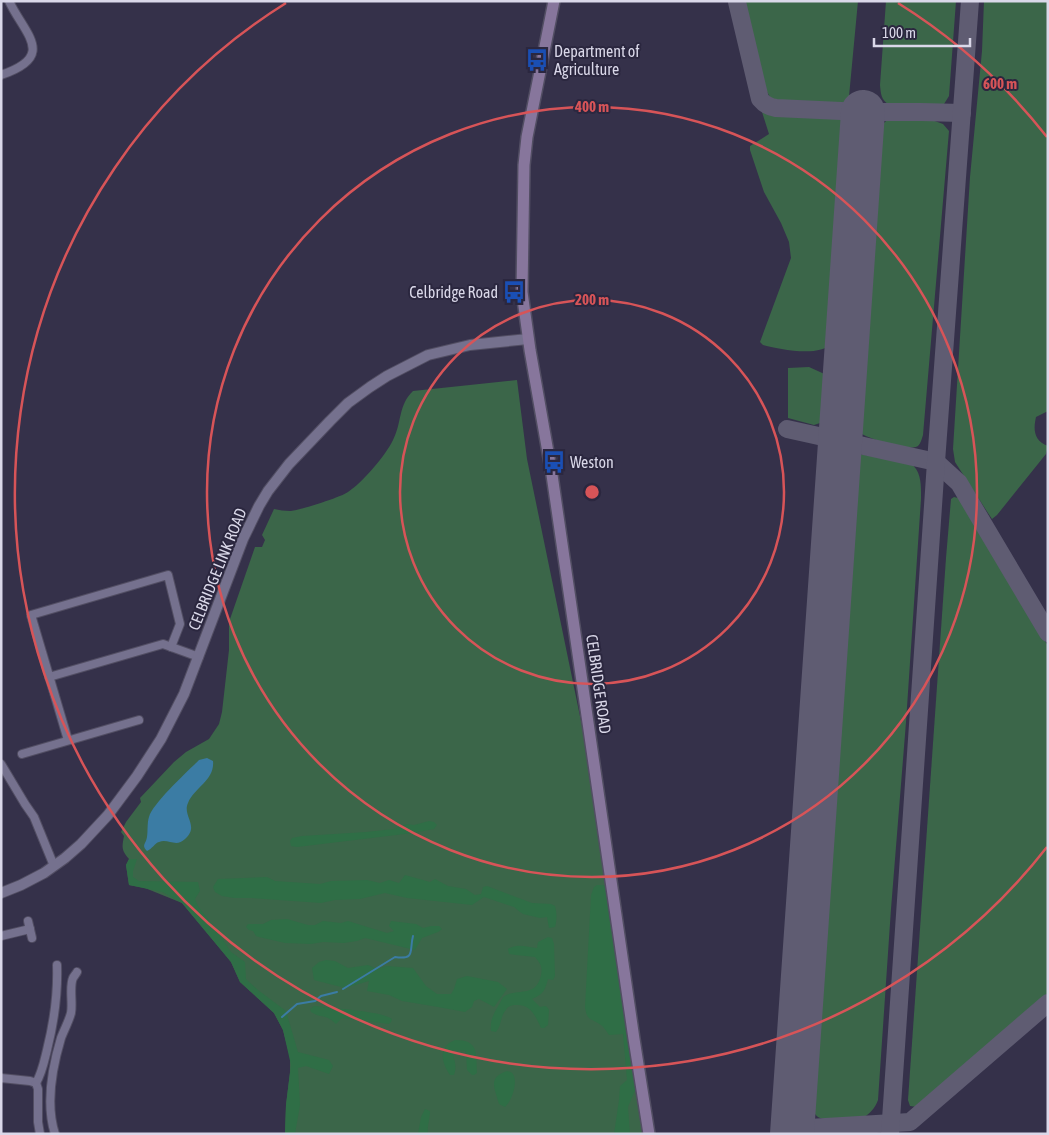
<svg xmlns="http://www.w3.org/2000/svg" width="1049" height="1135" font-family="'Asap Condensed',sans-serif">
	<rect width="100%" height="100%" fill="#35314a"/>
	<g fill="#3b6649">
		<polygon points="739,1 858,1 848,107 839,109 781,105 775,103 771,99 765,88 750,21 743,21"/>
		<path d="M886,1H956L949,96L944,104L934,107L889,105C881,99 881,95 880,85Z"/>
		<path d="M984,1H1048V411L1036,417C1033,430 1034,441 1048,446L1046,454L997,515L992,519L988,513L955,462L953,449L970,177L982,51Z"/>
		<path d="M769,110L796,113L840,115C846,116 848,120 849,126C842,199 838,271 831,343C821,358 778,349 763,345L760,342L791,258L789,242L781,223L764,192L750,150V146L769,134L762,112Z"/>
		<path d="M887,120H932L943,124L949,131L923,435C922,438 921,443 918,446C908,452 870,439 860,433L859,427L863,348L881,133L884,123Z"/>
		<polygon points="809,367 831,377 828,415 823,422 814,425 788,418 788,368"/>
		<path d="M517,380L527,459L588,755L641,1112L642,1134H285L286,1105L290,1072V1057L283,1030L274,1013L240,982L231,962L182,903L145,888L129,885L126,865L129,859C121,850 122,847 124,836L121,832L126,822L141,802L140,798L174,762L186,752L209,739L219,724L222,712L229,650V622L255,547H262L265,540L262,535L274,509C279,510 285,511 290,511C297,511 342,497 348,492C362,483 386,455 393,440C402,423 398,405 413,391Z"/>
		<path d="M859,454L910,463C922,471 921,486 921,499L906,722L891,909L878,1100C875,1108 870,1114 862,1118C855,1120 824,1121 818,1117C813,1113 812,1108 811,1102L827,871L833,761L855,474L857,457Z"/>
		<polygon points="954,497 958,498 963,501 1048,646 1048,993 924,1103 917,1107 910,1106 908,1100 946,558 951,499"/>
	</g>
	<g fill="#2f6e46">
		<polygon points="429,821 434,822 437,825 434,829 413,833 297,847 291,846 290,841 292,838 302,836 366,832 394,829 407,824 414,825"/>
		<polygon points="129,859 137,859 133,871 133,877 139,881 198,882 200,891 195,899 198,906 220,935 231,952 245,962 246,979 258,990 286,1011 298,1052 329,1060 333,1066 329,1074 306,1066 298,1068 300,1105 295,1134 285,1134 286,1105 291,1065 283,1030 274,1013 240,982 231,962 182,903 162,892 129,885 126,865"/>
		<path d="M405,875L430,882L435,879L448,886L466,889L475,895L481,894L483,887L487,886L532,903L551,904L555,906C557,914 557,919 555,927L549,928L547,917L540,918L523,914L520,912L514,907L484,897L472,905L407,898L385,893L360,899L335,900L321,903L252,898H234L222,896L215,892L213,887L218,879L267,877L275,881L320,884L331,881L367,880L380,883L389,880L399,883Z"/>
		<path d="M597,885H603L608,887L636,1088L628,1107L630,1134H614L619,1100L620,1086L627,1080L623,1034L609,1035C607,1032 604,1027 601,1025C592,1018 587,1022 585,1007L591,895L594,887Z"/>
		<polygon points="287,919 308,925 315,925 323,921 341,923 348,921 387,933 394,931 389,926 391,921 416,924 423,928 431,926 439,926 442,929 438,932 422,938 415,950 365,938 357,941 344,943 323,942 311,944 285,943 259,937 256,936 253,931 249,930 246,927 248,924 263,924 271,920"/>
		<path d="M548,937L552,938L554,944L555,976L553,980L548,979C545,991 543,994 532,999L540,1007L545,1006L547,1007L549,1010L548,1025L544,1028H541C536,1017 531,1004 516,1005C512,1005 508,1006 506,1010C500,1016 502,1025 496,1032L491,1031C489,1017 498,1008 503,997C517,987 536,999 541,975C543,967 540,963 535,957L516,955L509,954L508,949C517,943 527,947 537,948L538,942Z"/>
		<polygon points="326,960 335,961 348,968 368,965 377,969 387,966 413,968 426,986 437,994 451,994 454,989 457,979 467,976 498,982 507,989 494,1007 479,999 474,1001 472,1007 465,1012 438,1007 402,1001 389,995 367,991 369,981 345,988 314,980 312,968 319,962"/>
		<path d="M314,1006C329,1008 382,1011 392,1019L391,1022L389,1024L342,1018L336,1024C325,1013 322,1019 311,1012L310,1009Z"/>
		<path d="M455,1040C479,1040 476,1053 477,1073L474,1075H472L467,1070L466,1053L465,1051L453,1050C453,1061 458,1064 454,1075H450C442,1063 437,1047 455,1040Z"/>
		<path d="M507,1071C511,1072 512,1072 514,1076C517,1084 512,1101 505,1107L499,1104C495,1088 487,1078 507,1071Z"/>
		<path d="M425,1109L430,1111C430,1119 427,1126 428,1134H418L421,1117Z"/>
	</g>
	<path fill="#3b7ca4" d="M207,758L213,761C215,780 195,787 188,803C182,816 200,826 185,839C176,848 168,838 159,842C155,843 152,849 147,851C141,845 146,844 147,837C148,831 147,823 149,817C153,803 187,772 199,760Z"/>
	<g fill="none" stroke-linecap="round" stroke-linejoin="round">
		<g stroke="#3b7ca4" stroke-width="2">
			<path d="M343,989L395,957C416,960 409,951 413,936"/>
			<polyline points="282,1017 297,1004 315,1001 321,996 337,992"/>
		</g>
		<g stroke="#5f5c72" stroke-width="18">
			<path d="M737,2L760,99C764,104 769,107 776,108L863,112H921L962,113"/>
			<polyline points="787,429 936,462 959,483 1048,633"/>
			<polyline points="792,1129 910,1122 1048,1003"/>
			<polyline points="890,1134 936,462 970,1"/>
		</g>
		<polyline stroke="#5f5c72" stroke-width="44" points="792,1134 863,112"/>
		<defs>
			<g id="minor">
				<path d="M1,75C57,56 25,35 9,1"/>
				<polyline points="49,677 163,644 199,657"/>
				<polyline points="68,740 31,615 168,575 180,624 171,647"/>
				<polyline points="22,754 139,720"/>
				<polyline points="1,764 25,804 34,817 54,866"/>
				<polyline points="28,921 32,938"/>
				<polyline points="1,936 30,929"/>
				<polyline points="1,1078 30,1081 36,1083"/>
				<path d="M36,1083C42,1073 44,1062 47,1050C54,1022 58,994 57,965"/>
				<polyline points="36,1083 38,1089 38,1122 40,1134"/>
				<path d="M55,1134C45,1103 52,1068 61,1038C64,1030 69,1021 71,1013C73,1004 69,986 73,978C74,976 76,974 77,972"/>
			</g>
			<polyline id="tertiary" points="1,893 21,885 44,873 65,858 81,844 108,815 137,776 161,739 184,694 243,539 259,506 268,491 289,464 330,421 348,403 370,387 387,376 428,355 470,345 528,339"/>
			<polyline id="secondary" points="554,1 527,137 524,165 522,292 530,350 552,475 634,1039 649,1134"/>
		</defs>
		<use href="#minor" stroke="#524e63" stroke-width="10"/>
		<use href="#tertiary" stroke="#524e63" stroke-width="12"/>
		<use href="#secondary" stroke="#524e63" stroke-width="14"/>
		<use href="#minor" stroke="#75718e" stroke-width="8"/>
		<use href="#tertiary" stroke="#75718e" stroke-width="10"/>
		<use href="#secondary" stroke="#87769c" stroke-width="11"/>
	</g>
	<g fill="none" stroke="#d75458" stroke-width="2.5">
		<circle cx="592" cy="492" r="192"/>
		<circle cx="592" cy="492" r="385"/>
		<path d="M1047 847A577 577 0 1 1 286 3M898 3A577 577 0 0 1 1047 137"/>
	</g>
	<defs>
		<symbol id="bus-bare" viewBox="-9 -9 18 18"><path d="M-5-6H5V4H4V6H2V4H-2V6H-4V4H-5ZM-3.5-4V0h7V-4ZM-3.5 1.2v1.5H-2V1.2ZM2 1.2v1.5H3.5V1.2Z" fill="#1a4fb4" stroke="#2b273f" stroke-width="2.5" paint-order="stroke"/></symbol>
	</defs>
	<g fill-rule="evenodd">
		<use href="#bus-bare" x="521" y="44" width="32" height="32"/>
		<use href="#bus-bare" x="498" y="276" width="32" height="32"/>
		<use href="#bus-bare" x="538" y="446" width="32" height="32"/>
	</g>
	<g text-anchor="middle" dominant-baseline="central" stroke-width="4" stroke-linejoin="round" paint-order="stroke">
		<g font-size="16" fill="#dad8e9" stroke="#2b273f" text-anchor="start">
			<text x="554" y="51">Department of<tspan x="554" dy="18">Agriculture</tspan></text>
			<text x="498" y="292" text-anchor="end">Celbridge Road</text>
			<text x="570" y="462">Weston</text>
		</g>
		<g font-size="16" fill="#dad8e9" stroke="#2b273f">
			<text transform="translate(217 569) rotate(-68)">CELBRIDGE LINK ROAD</text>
			<text transform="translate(599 684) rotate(82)">CELBRIDGE ROAD</text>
		</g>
	</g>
	<circle cx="592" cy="492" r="8" fill="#d75458" stroke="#2b273f" stroke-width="2.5"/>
	<g font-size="15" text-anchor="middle" font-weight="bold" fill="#d75458" stroke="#2b273f" stroke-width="4" stroke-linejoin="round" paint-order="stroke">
		<text x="1000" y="89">600 m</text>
		<text x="592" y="112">400 m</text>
		<text x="592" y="305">200 m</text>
	</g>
	<rect width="1049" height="1135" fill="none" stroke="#dad8e9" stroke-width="5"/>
	<path d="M874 38v8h96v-8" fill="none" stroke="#dad8e9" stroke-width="2.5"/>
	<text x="882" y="38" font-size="15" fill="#dad8e9" stroke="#2b273f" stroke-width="4" paint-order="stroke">100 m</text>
</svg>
